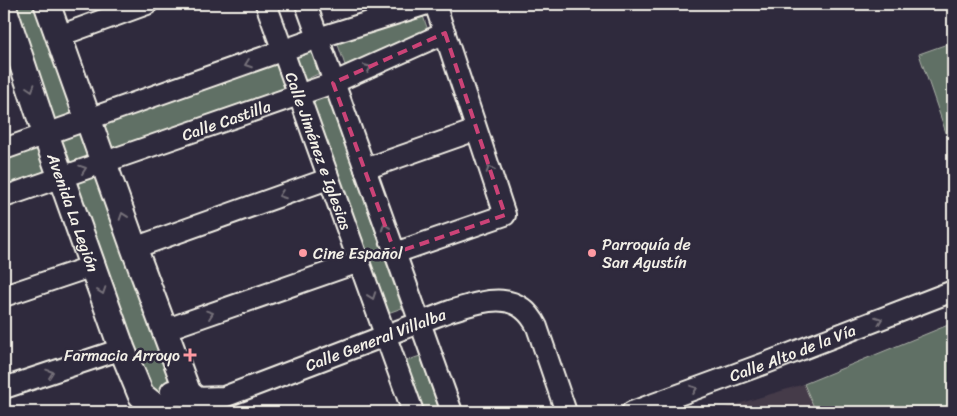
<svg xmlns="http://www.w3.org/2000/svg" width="957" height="416" font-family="Sriracha,sans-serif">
	<rect width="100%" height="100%" fill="#2f2a3d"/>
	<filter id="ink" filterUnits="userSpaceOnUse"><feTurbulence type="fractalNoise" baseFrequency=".02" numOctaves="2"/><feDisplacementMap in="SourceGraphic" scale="10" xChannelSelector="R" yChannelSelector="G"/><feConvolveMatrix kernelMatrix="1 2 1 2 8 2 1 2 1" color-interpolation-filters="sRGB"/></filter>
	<g filter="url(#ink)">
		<polygon fill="#443a49" points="804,384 816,412 712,412"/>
		<g fill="#606f65" stroke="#aab0a6">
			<polygon points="9,4 37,4 75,114 51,123"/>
			<polygon points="422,13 431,39 346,68 337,42"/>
			<polygon points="953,42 953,153 919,54"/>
			<polygon points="311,49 320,73 303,81 293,55"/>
			<polygon points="276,63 285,88 108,151 99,126"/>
			<polygon points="327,94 402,308 385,314 310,100"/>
			<polygon points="81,132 90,157 65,165 57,140"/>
			<polygon points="39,146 48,170 4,185 4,158"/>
			<polygon points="97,173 172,389 147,398 71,182"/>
			<polygon points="953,323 953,412 816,412 804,384"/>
			<polygon points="420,356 440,412 420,412 403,362"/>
		</g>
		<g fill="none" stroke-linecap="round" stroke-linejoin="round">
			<defs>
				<g id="minor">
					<path id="s1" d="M266,4L413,412"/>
					<polyline points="306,4 452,412"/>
					<polyline points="59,36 147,4"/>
					<polyline points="4,149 318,38 427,4"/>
					<polyline points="365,169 476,130"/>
					<path id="s2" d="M4,197L333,83L445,33"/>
					<polyline points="134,248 328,179"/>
					<polyline points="395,253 505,215 435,4"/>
					<polyline points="4,296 93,266"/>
					<polyline points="164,330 359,262"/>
					<polyline points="4,388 122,349"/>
					<path id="s3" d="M195,398L224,397L450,311C484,301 518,288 537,327L566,412"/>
					<path id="s4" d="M632,412L766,363L953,291"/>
				</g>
				<g id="tertiary">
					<polyline points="47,4 134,248 188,393"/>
					<path id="s5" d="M4,9L46,135L122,349L141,395L151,403L158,406"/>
					<path d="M173,393C188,390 199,398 203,412"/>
				</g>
			</defs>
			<use href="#minor" stroke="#f4f1e8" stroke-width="24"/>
			<use href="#tertiary" stroke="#f4f1e8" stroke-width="29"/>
			<use href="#minor" stroke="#2f2a3d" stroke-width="20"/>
			<use href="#tertiary" stroke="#2f2a3d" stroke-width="25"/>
		</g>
		<defs><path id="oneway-chevron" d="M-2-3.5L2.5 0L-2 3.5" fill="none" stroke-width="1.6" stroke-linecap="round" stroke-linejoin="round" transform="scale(1.25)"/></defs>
		<g stroke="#747079">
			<use href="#oneway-chevron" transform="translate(248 64) rotate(160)"/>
			<use href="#oneway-chevron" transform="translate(368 68) rotate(-24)"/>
			<use href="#oneway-chevron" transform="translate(31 88) rotate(72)"/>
			<use href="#oneway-chevron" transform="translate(83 169) rotate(-19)"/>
			<use href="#oneway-chevron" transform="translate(490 169) rotate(-109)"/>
			<use href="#oneway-chevron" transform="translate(282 195) rotate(160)"/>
			<use href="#oneway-chevron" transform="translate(123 216) rotate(-109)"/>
			<use href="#oneway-chevron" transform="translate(385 227) rotate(-110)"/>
			<use href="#oneway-chevron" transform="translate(102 291) rotate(71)"/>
			<use href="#oneway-chevron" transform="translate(372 296) rotate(70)"/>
			<use href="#oneway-chevron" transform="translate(210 314) rotate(-19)"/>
			<use href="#oneway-chevron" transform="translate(879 320) rotate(-21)"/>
			<use href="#oneway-chevron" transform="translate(50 373) rotate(-19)"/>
			<use href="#oneway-chevron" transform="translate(694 389) rotate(-21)"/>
		</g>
	</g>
	<path fill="none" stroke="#cc4377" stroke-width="4" stroke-dasharray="10 6" stroke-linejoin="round" d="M445,33L505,215L395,253L333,83Z"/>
	<g fill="#ff9aa2" stroke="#2f2a3d" stroke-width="2">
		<circle cx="303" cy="253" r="5"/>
		<circle cx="592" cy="253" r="5"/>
		<path d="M187.5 347.5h5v5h5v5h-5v5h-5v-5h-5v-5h5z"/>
	</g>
	<g text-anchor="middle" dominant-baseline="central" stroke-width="5" stroke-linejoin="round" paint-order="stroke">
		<g font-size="16" fill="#f4f1e8" stroke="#2f2a3d">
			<text stroke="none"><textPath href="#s2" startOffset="235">Calle Castilla</textPath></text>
			<text stroke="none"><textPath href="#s1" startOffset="156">Calle Jiménez e Iglesias</textPath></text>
			<text stroke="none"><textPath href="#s5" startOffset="215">Avenida La Legión</textPath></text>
			<text stroke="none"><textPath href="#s3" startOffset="191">Calle General Villalba</textPath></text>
			<text stroke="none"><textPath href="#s4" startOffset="171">Calle Alto de la Vía</textPath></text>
		</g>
		<g font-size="16" fill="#f4f1e8" stroke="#2f2a3d" text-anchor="start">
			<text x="602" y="244">Parroquía de<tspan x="602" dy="18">San Agustín</tspan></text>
			<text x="313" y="253">Cine Español</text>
			<text x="180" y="355" text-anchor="end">Farmacia Arroyo</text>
		</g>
	</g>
	<rect width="957" height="416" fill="none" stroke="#2f2a3d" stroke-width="20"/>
	<rect x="10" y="10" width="937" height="396" fill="none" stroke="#f4f1e8" stroke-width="2" filter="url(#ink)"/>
</svg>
